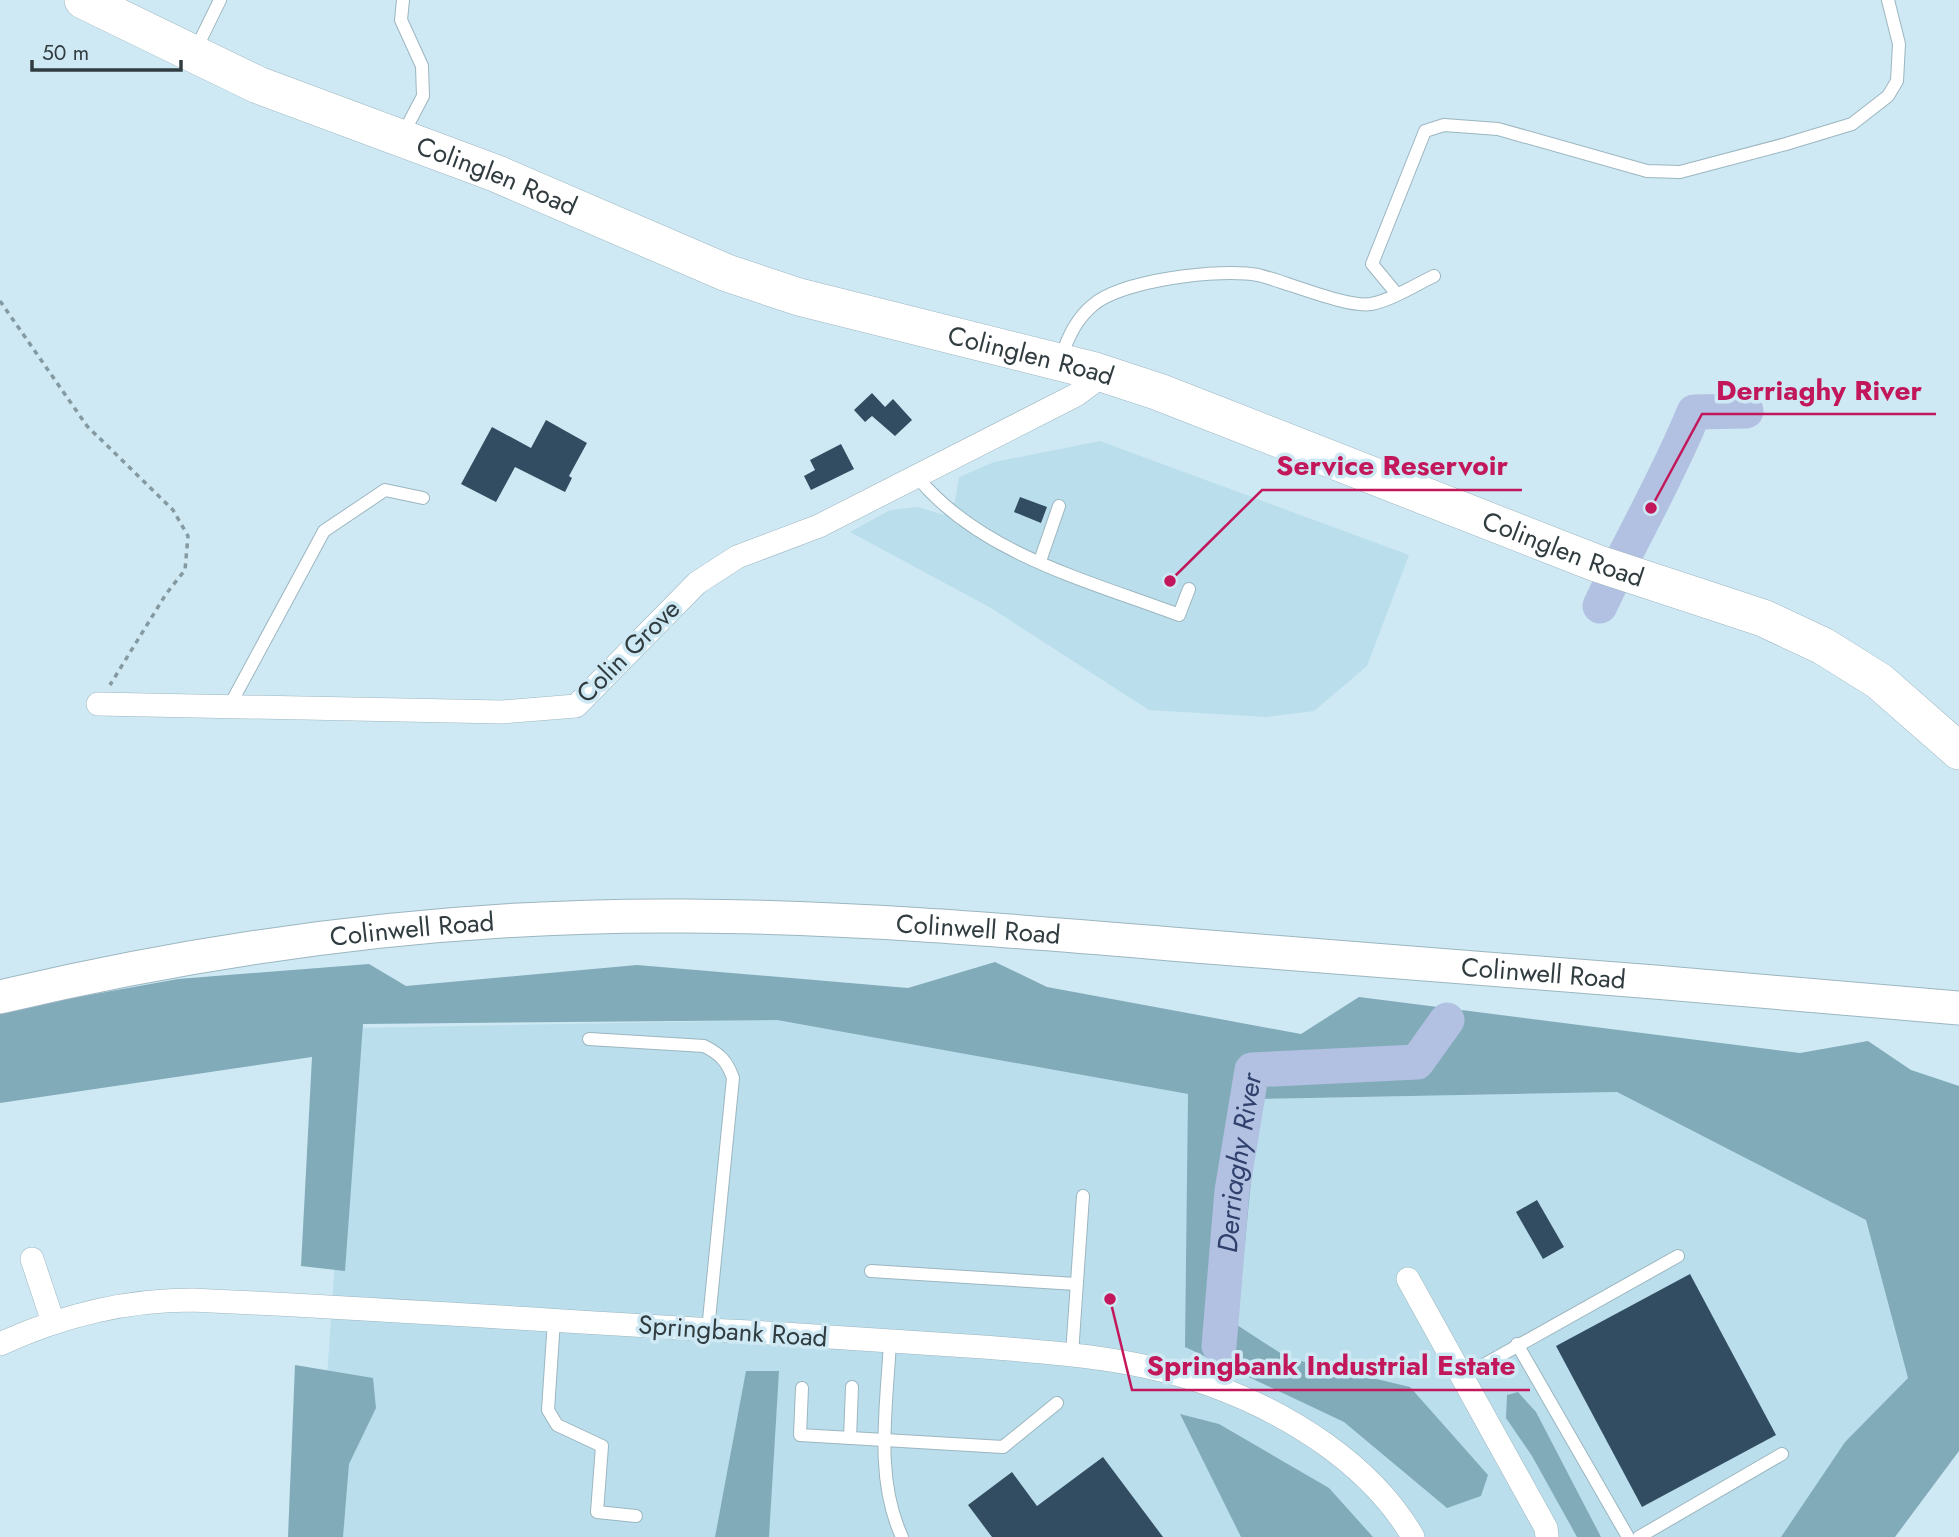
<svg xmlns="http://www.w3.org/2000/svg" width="1959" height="1537" font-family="Jost,sans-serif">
	<rect width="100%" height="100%" fill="#cee9f4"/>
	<g fill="#badeeb">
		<polygon points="1100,441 1409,555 1367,666 1314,711 1267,717 1149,710 991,608 850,532 890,510 918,507 944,515 955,501 959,477 994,462"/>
		<polygon points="777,1020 1188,1094 1259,1099 1617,1092 1866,1220 1908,1378 1845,1442 1781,1537 316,1537 351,1028"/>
	</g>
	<g fill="#82abba">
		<polygon points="995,962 1047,987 1301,1034 1359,997 1800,1053 1868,1041 1911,1070 1959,1086 1959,1451 1895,1537 1781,1537 1845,1442 1908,1378 1866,1220 1617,1092 1259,1099 1237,1325 1288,1358 1410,1387 1488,1475 1481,1496 1447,1508 1344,1422 1185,1347 1188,1094 777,1020 363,1024 345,1271 301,1266 312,1057 0,1103 0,1011 178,979 369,964 406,986 637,965 908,988"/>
		<polygon points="295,1365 373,1378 376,1408 349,1464 343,1537 288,1537"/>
		<polygon points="746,1371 779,1371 769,1537 715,1537"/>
		<polygon points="1518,1392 1536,1412 1601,1537 1577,1537 1532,1456 1506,1418 1507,1395"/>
		<polygon points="1180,1414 1219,1424 1329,1488 1373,1537 1241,1537"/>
	</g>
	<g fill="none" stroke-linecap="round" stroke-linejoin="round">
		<g stroke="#b2c0e1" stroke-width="35">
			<path d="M1600,606C1630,541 1667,479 1694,412L1746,411"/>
			<path id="s1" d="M1219,1346L1232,1191L1252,1070L1417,1062L1447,1020"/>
		</g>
	</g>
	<g fill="#324d62">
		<polygon points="872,393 885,407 893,399 912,420 895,436 872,416 865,422 854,410"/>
		<polygon points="546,420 587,443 569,476 572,478 565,492 515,467 496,502 461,484 492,427 531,448"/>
		<polygon points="841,444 854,469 811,490 804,476 815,470 810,460"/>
		<polygon points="1020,497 1047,507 1041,523 1014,512"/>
		<polygon points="1537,1200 1564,1247 1543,1259 1516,1212"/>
		<polygon points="1690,1274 1776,1435 1642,1507 1556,1346"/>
		<polygon points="1103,1457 1163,1537 992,1537 968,1505 1012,1472 1037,1506"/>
	</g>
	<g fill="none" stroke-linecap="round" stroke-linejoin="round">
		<defs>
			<g id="lane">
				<polyline points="195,51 220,0"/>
				<polyline points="402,136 423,96 422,66 401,20 403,0"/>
				<polyline points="1396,293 1372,264 1425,131 1444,125 1498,129 1647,171 1680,172 1786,144 1852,124 1888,96 1897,81 1899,44 1888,0"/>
				<path d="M1061,359C1067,338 1076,319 1093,305C1122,280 1220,268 1258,275C1284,281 1347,308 1371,304C1392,300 1415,285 1434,276"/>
				<path d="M918,478C981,554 1089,581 1179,615L1189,589"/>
				<polyline points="1040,561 1059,506"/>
				<polyline points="230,705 324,531 385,490 423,498"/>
				<path d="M589,1039L704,1046C720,1054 727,1061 733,1078L708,1330"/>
				<polyline points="871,1271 1076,1284"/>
				<polyline points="554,1320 548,1410 557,1425 602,1446 597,1512 636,1516"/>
				<path d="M890,1341C887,1405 874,1477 902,1537"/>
				<polyline points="1517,1344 1628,1537"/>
				<polyline points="1072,1354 1083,1196"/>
				<polyline points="1462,1377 1678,1256"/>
				<polyline points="802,1388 800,1435 1003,1447 1057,1403"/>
				<polyline points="850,1438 852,1387"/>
				<polyline points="1639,1537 1782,1454"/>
			</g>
			<g id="street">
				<polyline points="98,704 502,712 576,706 697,583 737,557 819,526 1076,395 1091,384 1095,371"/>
				<polyline points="32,1259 53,1322"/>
				<polyline points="1408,1279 1546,1528 1547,1537"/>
				<path d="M0,1344C61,1316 125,1300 192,1300C389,1309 586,1323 784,1334C850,1338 916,1342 983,1347C1060,1353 1137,1358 1211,1385C1288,1413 1371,1464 1413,1537"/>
			</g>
			<g id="secondary">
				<path id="s2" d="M0,997C224,944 456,914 686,916C878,917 1068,936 1259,951C1492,969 1726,987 1959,1008"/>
			</g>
			<g id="primary">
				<path id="s3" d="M83,0L258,85L495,173L727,273L799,297L1095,371L1159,392L1596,563L1763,618L1823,646L1879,681L1959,751"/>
			</g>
		</defs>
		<use href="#lane" stroke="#9cb6c0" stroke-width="14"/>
		<use href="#street" stroke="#9cb6c0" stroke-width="24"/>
		<use href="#secondary" stroke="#9cb6c0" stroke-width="35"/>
		<use href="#primary" stroke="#9cb6c0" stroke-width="38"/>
		<polyline stroke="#8599a1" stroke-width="3.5" stroke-dasharray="5 5" stroke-linecap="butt" points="0,301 87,426 173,510 188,536 185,570 166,594 110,685"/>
		<use href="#lane" stroke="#fff" stroke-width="12"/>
		<use href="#street" stroke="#fff" stroke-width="23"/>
		<use href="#secondary" stroke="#fff" stroke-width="33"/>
		<use href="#primary" stroke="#fff" stroke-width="37"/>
	</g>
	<g text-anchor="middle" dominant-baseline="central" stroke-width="7" stroke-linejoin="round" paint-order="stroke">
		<g font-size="26" fill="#313c40" stroke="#cee9f4">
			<text stroke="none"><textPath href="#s3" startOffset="450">Colinglen Road</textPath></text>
			<text stroke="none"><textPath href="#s3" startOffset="1015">Colinglen Road</textPath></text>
			<text stroke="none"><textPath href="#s3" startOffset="1582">Colinglen Road</textPath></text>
			<text transform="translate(628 651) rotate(-45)">Colin Grove</text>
			<text stroke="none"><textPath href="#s2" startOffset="985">Colinwell Road</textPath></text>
			<text stroke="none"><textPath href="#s2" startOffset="418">Colinwell Road</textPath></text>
			<text stroke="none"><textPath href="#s2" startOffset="1552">Colinwell Road</textPath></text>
			<text transform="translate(733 1331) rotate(4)">Springbank Road</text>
		</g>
		<g font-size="28" font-style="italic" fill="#2f406c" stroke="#cee9f4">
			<text stroke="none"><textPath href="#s1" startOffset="184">Derriaghy River</textPath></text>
		</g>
	</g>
	<path fill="none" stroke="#c2185b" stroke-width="2.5" d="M1651 508L1702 414H1936M1170 581L1262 490H1522M1110 1299L1132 1390H1530"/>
	<g fill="#c2185b" stroke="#cee9f4" stroke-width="2.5">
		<circle cx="1651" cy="508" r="7"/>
		<circle cx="1170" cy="581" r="7"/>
		<circle cx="1110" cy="1299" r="7"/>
	</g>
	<g font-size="28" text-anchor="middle" font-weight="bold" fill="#c2185b" stroke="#cee9f4" stroke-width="7" stroke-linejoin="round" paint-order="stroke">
		<text x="1819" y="400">Derriaghy River</text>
		<text x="1392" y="475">Service Reservoir</text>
		<text x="1331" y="1375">Springbank Industrial Estate</text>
	</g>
	<path d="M32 60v10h149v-10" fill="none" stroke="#313c40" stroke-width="3.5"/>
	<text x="42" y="60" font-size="21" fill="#313c40" stroke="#cee9f4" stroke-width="5" paint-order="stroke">50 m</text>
</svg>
